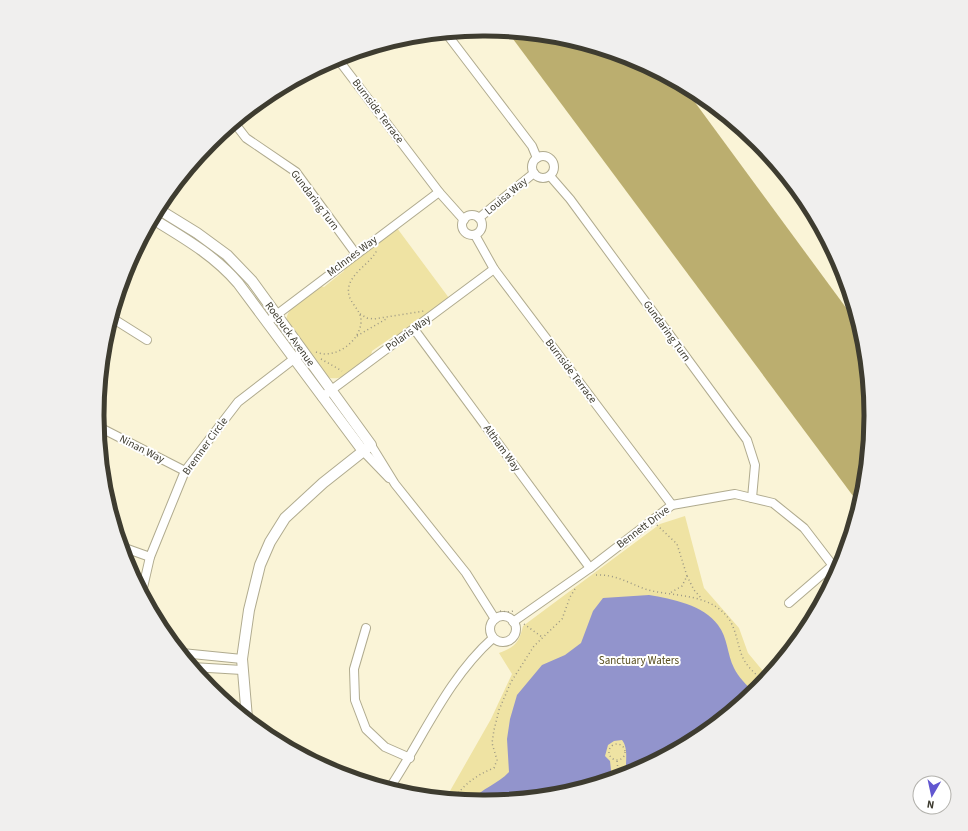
<svg xmlns="http://www.w3.org/2000/svg" width="968" height="831" font-family="'Source Sans 3',sans-serif">
	<rect width="100%" height="100%" fill="#faf4d7"/>
	<g fill="#efe3a3">
		<path d="M397,228L449,298L396,337H392L372,351L371,356C357,366 342,385 325,376L286,321C288,304 307,295 320,286L324,287L344,271V268Z"/>
		<path d="M685,516L704,588L739,628L748,653L767,676L757,689L699,737L632,773L559,795L484,802L446,798L491,719L512,674L499,653C516,647 519,642 523,626L660,524Z"/>
	</g>
	<path fill="#bbae6f" d="M507,31L560,36L632,59L683,86L858,324C873,372 874,456 859,504Z"/>
	<path fill="#9294cc" d="M649,595C672,599 704,605 718,625C728,638 727,654 734,668C738,677 747,685 753,692L699,737L632,773L626,774C625,763 629,749 622,740L614,741L608,745L605,756L610,761L612,779L559,795L484,802L471,801C482,788 498,784 509,772L507,739L510,719L517,695L542,665L565,655L581,643L593,611L603,598Z"/>
	<g fill="none" stroke-linecap="round" stroke-linejoin="round">
		<defs>
			<polyline id="service" points="789,180 809,207"/>
			<g id="minor">
				<polyline points="446,33 532,146 537,158"/>
				<polyline points="337,58 439,192 464,220"/>
				<polyline points="237,120 236,125 246,138 296,172 356,254"/>
				<circle cx="543" cy="167" r="11"/>
				<polyline points="550,176 570,199 747,440 755,465 752,498"/>
				<circle cx="472" cy="225" r="10"/>
				<polyline points="479,218 534,173"/>
				<polyline points="475,235 494,269 672,505"/>
				<polyline points="112,318 147,340"/>
				<polyline points="267,322 439,192"/>
				<polyline points="414,329 590,568"/>
				<polyline points="322,397 494,269"/>
				<polyline points="99,427 185,471"/>
				<polyline points="371,445 395,484 466,573 495,619"/>
				<polyline points="363,451 389,478"/>
				<polyline points="122,547 150,557"/>
				<polyline points="142,592 150,557 185,471 238,402 299,355"/>
				<polyline points="789,603 833,565"/>
				<circle cx="503" cy="629" r="13"/>
				<polyline points="513,622 590,568 672,505 735,494 773,503 804,528 837,571"/>
				<polyline points="366,628 354,669 355,700 366,729 385,747 410,758"/>
				<polyline points="182,653 242,659"/>
				<polyline points="192,667 242,670"/>
				<path d="M389,789C423,738 447,679 493,638"/>
			</g>
			<g id="tertiary">
				<polyline points="158,209 197,233 227,255 252,281 371,445 323,483 285,518 270,542 260,565 249,610 242,659 247,718"/>
				<path d="M153,219C184,238 214,255 238,283L363,451"/>
			</g>
		</defs>
		<use href="#service" stroke="#b0ab8f" stroke-width="6"/>
		<use href="#minor" stroke="#b0ab8f" stroke-width="10"/>
		<use href="#tertiary" stroke="#b0ab8f" stroke-width="12"/>
		<g stroke="#9c9884" stroke-width="1.5" stroke-dasharray="1 3" stroke-linecap="butt">
			<polyline points="360,314 367,318 374,319 424,311"/>
			<polyline points="357,336 386,319"/>
			<path d="M316,352C334,360 360,342 361,322C362,308 345,302 349,286C353,271 370,264 377,250"/>
			<polyline points="321,359 342,371"/>
			<polyline points="657,525 677,544 687,576 682,586 670,593"/>
			<path d="M596,575C616,574 630,584 648,590C676,597 710,593 729,619C736,630 737,642 741,653C745,665 754,673 764,681"/>
			<polyline points="687,576 694,590 702,599"/>
			<polyline points="500,611 507,612 514,611"/>
			<polyline points="524,624 542,637"/>
			<circle cx="617" cy="752" r="8"/>
			<polyline points="617,761 619,777"/>
			<path d="M453,799C465,784 476,775 494,768L497,760L492,743L494,730L499,710L511,682L534,646L562,619L570,597L575,589"/>
		</g>
		<use href="#service" stroke="#fff" stroke-width="4"/>
		<use href="#minor" stroke="#fff" stroke-width="8"/>
		<use href="#tertiary" stroke="#fff" stroke-width="10"/>
	</g>
	<g text-anchor="middle" dominant-baseline="central" stroke-width="4" stroke-linejoin="round" paint-order="stroke">
		<g font-size="11" fill="#3e3c30" stroke="#fff">
			<text transform="translate(378 111) rotate(53)">Burnside Terrace</text>
			<text transform="translate(506 196) rotate(-40)">Louisa Way</text>
			<text transform="translate(315 200) rotate(53)">Gundaring Turn</text>
			<text transform="translate(352 256) rotate(-37)">McInnes Way</text>
			<text transform="translate(667 331) rotate(54)">Gundaring Turn</text>
			<text transform="translate(408 333) rotate(-36)">Polaris Way</text>
			<text transform="translate(290 334) rotate(54)">Roebuck Avenue</text>
			<text transform="translate(571 371) rotate(53)">Burnside Terrace</text>
			<text transform="translate(205 446) rotate(-54)">Bremner Circle</text>
			<text transform="translate(502 448) rotate(54)">Altham Way</text>
			<text transform="translate(142 449) rotate(27)">Ninan Way</text>
			<text transform="translate(643 527) rotate(-37)">Bennett Drive</text>
		</g>
		<g font-size="11" fill="#574d1d" stroke="#fff">
			<text x="639" y="660">Sanctuary Waters</text>
		</g>
	</g>
	<path d="M0 0H968V831H0ZM483 36H485A379 379 0 0 1 864 415V416A379 379 0 0 1 485 795H483A379 379 0 0 1 104 416V415A379 379 0 0 1 483 36Z" fill="#f0efee" fill-rule="evenodd"/>
	<path fill="none" stroke="#3e3c30" stroke-width="5" d="M483 36H485A379 379 0 0 1 864 415V416A379 379 0 0 1 485 795H483A379 379 0 0 1 104 416V415A379 379 0 0 1 483 36Z"/>
	<g transform="translate(932 795) rotate(189)"><circle r="19" fill="#ffffff" stroke="#b2b1ac"/>
	<path d="M0-3L7 15L0 10L-7 15Z" fill="#6257d0"/>
	<text y="-6" font-size="11" font-weight="bold" text-anchor="middle" fill="#3e3c30">N</text>
	</g>
</svg>
